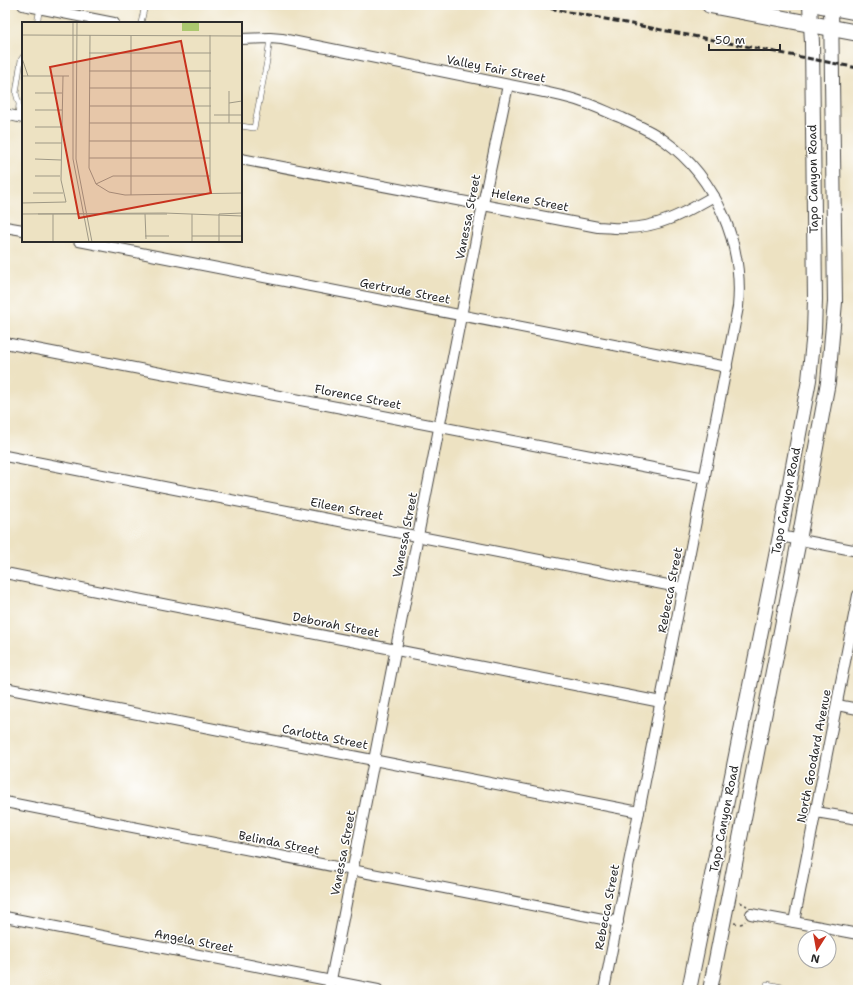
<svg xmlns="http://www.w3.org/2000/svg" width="863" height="995" font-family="'Shantell Sans',sans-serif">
	<rect width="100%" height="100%" fill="#fff"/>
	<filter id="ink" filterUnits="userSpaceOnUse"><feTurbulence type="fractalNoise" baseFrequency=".025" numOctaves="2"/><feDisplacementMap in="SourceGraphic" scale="8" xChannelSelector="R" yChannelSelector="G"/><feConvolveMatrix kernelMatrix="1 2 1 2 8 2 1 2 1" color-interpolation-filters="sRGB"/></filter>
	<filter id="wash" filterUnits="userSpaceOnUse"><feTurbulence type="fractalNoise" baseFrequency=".012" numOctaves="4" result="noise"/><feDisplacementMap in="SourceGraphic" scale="16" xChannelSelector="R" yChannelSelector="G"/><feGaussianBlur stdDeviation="0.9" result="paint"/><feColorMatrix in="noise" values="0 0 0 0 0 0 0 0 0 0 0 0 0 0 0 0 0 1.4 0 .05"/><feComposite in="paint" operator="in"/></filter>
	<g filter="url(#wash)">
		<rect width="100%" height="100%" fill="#ede2c2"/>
	</g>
	<g filter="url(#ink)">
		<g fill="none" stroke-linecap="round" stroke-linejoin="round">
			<defs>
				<g id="lane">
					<polyline points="37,23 40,8"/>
					<polyline points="141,23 145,5"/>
					<polyline points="18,117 19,104 16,93 21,60 23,57"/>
					<polyline points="241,126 254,128 267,61 270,38"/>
					<polyline points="766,990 767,984 797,990"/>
				</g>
				<g id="street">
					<polyline points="23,5 114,23"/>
					<path d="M241,39L270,38L282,39L544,92C557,95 570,97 582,102C596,106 609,113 622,118C637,125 652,131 665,141C716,178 744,244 738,307L604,990"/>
					<polyline points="5,114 23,118"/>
					<path d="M241,159L598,227C607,227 616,229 625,228C659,228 686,212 714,196"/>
					<polyline points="5,227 23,230"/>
					<polyline points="79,241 727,367"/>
					<polyline points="5,343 705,478"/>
					<polyline points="5,456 683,588"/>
					<polyline points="780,536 858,551"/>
					<polyline points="5,573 661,702"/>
					<polyline points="5,688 639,812"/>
					<polyline points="837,705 858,709"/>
					<polyline points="5,802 618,922"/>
					<polyline points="816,812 858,819"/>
					<polyline points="751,914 858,934"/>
					<polyline points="5,917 378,990"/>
					<polyline points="794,922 858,595"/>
					<polyline points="329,990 483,204 508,85"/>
				</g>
				<g id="secondary">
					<polyline points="689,990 780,536 809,380 814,332 815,299 812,43 810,5"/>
					<polyline points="710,990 799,540 828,382 835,302 831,5"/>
				</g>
				<g id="primary">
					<polyline points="710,5 858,33"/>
					<polyline points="821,5 858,12"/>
				</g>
			</defs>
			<use href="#lane" stroke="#484642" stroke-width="6"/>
			<use href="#street" stroke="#484642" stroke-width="12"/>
			<use href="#secondary" stroke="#484642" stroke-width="16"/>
			<use href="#primary" stroke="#484642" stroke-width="18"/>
			<g stroke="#484642" stroke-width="1.5" stroke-dasharray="3 3" stroke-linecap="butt">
				<polyline points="740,902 747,906"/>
				<polyline points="734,923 740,924 744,923 745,921"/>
			</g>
			<use href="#lane" stroke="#fff" stroke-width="5"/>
			<use href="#street" stroke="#fff" stroke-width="10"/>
			<use href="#secondary" stroke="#fff" stroke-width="14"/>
			<use href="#primary" stroke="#fff" stroke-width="16"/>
			<polyline stroke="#2b2b2b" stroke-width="3" stroke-dasharray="6 3" stroke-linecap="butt" points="533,5 858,68"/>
		</g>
	</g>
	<g text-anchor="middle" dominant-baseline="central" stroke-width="3" stroke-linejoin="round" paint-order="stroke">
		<g font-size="12" fill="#2b2b2b" stroke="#fff">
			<text transform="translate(496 69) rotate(11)">Valley Fair Street</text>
			<text transform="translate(813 179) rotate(-91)">Tapo Canyon Road</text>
			<text transform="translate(530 200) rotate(11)">Helene Street</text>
			<text transform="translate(468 217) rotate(-79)">Vanessa Street</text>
			<text transform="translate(405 291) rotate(11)">Gertrude Street</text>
			<text transform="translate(358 397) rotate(11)">Florence Street</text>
			<text transform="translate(786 501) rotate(-79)">Tapo Canyon Road</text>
			<text transform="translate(347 509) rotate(11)">Eileen Street</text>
			<text transform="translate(405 535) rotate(-79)">Vanessa Street</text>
			<text transform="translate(670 590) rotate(-79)">Rebecca Street</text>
			<text transform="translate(336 625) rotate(11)">Deborah Street</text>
			<text transform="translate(325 737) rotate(11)">Carlotta Street</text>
			<text transform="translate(814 756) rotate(-79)">North Goodard Avenue</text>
			<text transform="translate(724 819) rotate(-79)">Tapo Canyon Road</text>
			<text transform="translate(279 843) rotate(11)">Belinda Street</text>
			<text transform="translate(343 853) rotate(-79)">Vanessa Street</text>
			<text transform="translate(607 907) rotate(-79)">Rebecca Street</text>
			<text transform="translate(194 941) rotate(11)">Angela Street</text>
		</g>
	</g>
	<g transform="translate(22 22)">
		<rect width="220" height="220" fill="#ede2c2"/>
		<path d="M160,0H177V9H160Z" fill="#abc86f"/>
		<path fill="none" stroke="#9f9986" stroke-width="1" d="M51,0V137L67,220M55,0L54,137L70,220M0,13L220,14M68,13L67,146L74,162L87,170L103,173L220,171M67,31H189M0,36L6,54M67,49H189M0,54H47M67,66H189M13,71H40M207,81L220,79M67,84H189M13,88H40M192,93H220M67,101H220M207,101V69M13,105H41M67,119H188M13,121H40M67,136H188M13,137L39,138M13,154H38M74,162L91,154H188M11,171H41M188,171V13M109,173V13M0,181L44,180L39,158L41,54M0,192L142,191L220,194M16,192H145M123,192L124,217M197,192L220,191M123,214H147M170,214H220M31,220V192M170,220V192M197,220V192"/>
		<path fill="#c8321e" fill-opacity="0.15" stroke="#c8321e" stroke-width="2" d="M159,19L189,171L57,196L28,45Z"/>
		<rect width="220" height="220" fill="none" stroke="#2b2b2b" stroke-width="2"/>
	</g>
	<rect width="863" height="995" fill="none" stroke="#fff" stroke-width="20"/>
	<g transform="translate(817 949) rotate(191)"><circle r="19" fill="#ffffff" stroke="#aaaaaa"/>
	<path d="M0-3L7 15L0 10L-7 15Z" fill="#c8321e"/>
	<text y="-6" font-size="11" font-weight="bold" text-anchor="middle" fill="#2b2b2b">N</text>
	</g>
	<path d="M709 44v6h71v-6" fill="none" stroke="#2b2b2b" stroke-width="2"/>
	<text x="715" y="44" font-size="12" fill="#2b2b2b" stroke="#ffffff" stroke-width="3" paint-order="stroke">50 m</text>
</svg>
